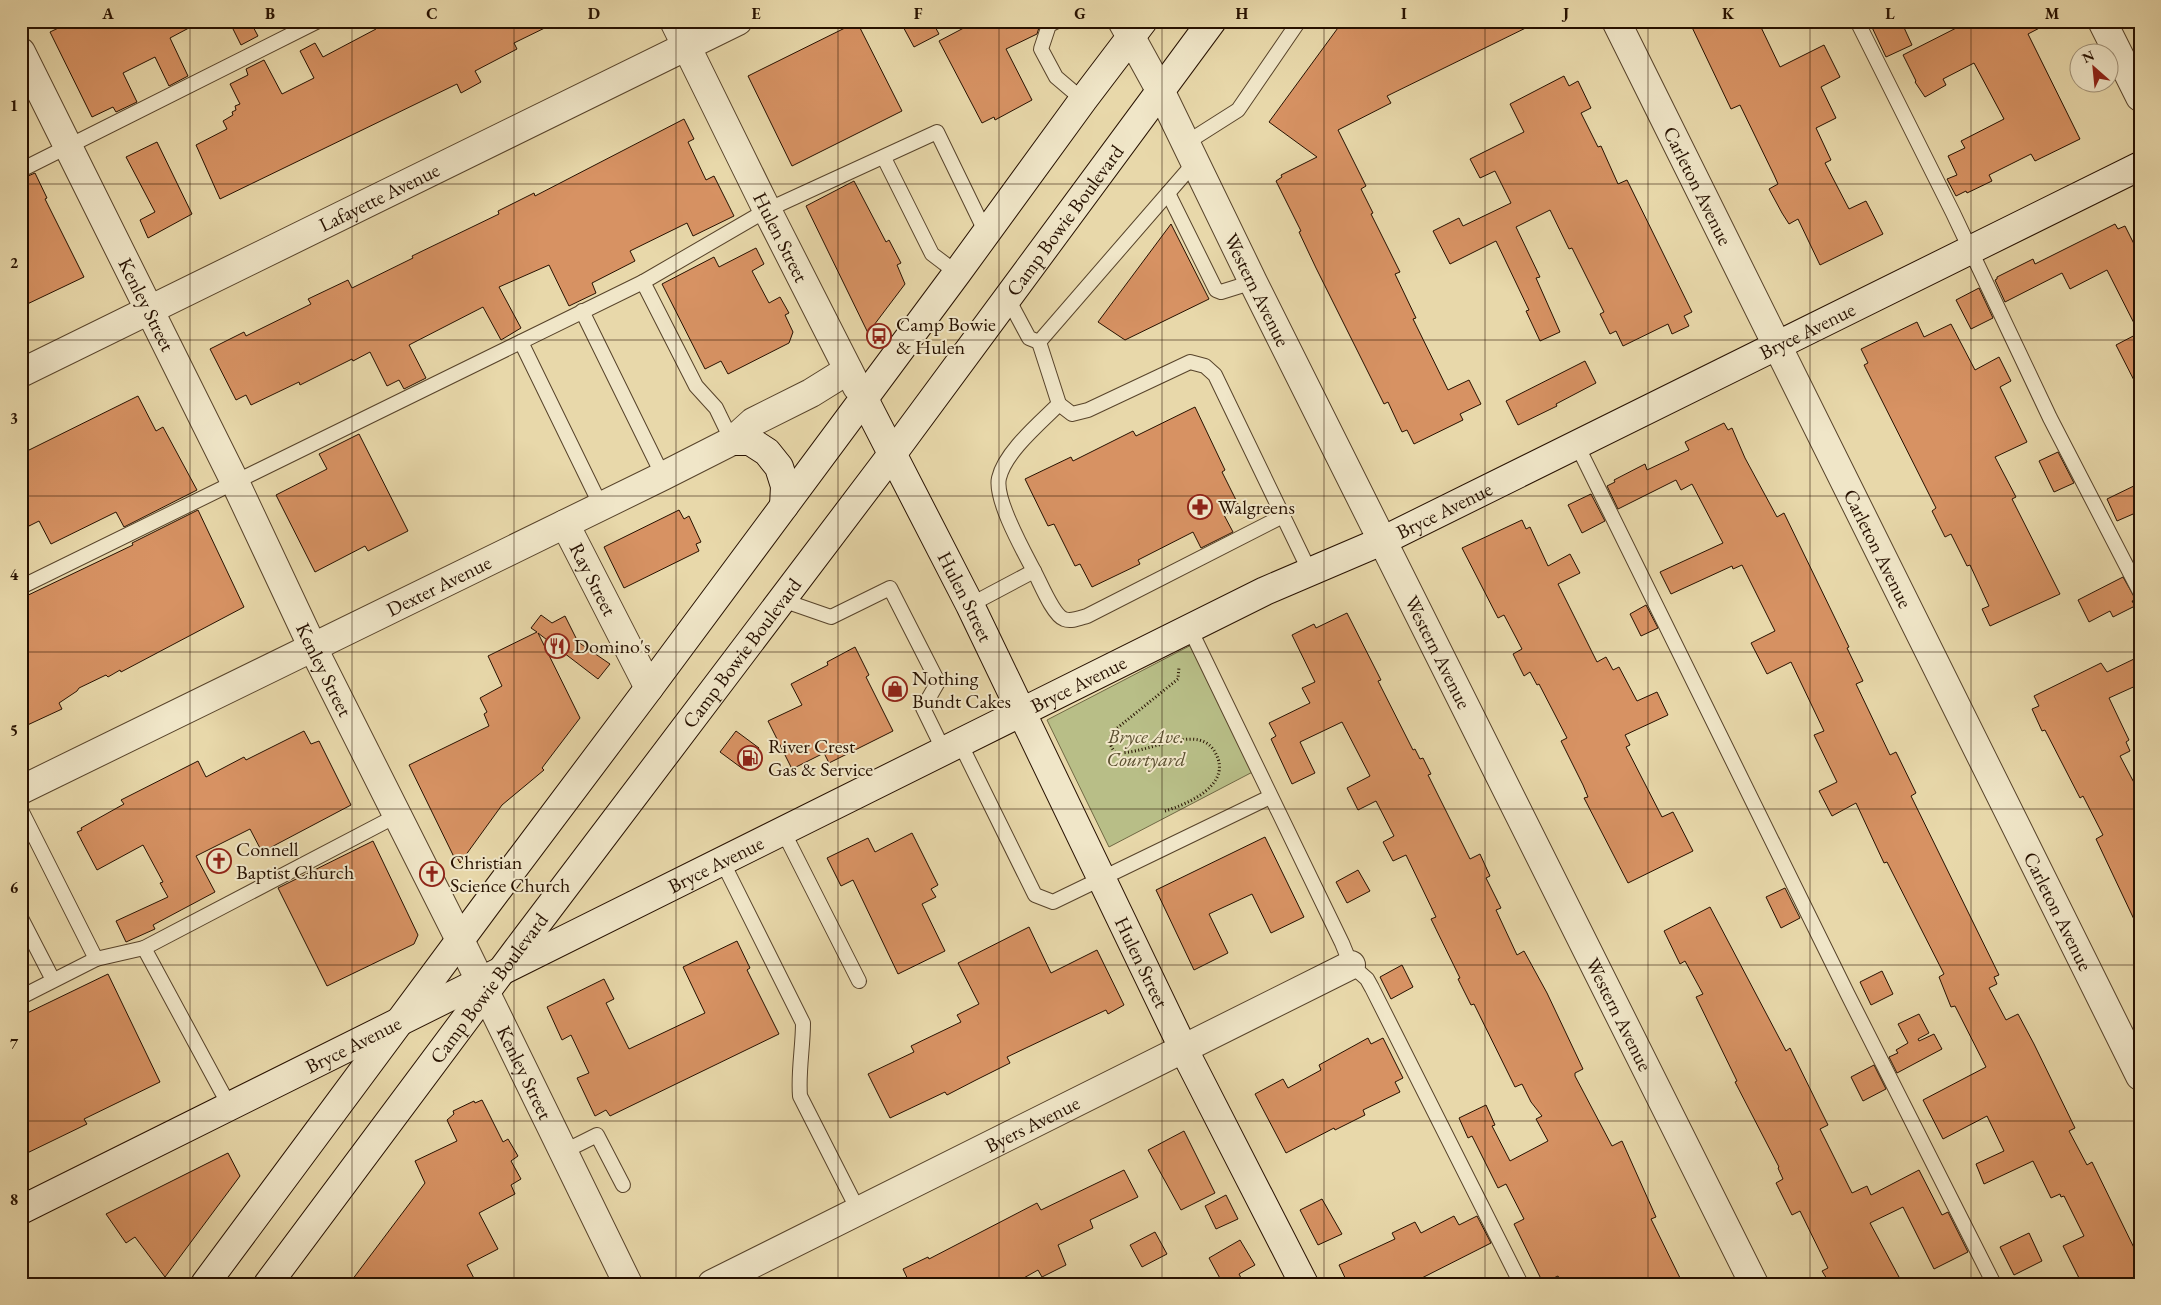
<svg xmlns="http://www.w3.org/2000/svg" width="2161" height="1305" font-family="'EB Garamond',serif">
	<rect width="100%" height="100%" fill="#e8d8aa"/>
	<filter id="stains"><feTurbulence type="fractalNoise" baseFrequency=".004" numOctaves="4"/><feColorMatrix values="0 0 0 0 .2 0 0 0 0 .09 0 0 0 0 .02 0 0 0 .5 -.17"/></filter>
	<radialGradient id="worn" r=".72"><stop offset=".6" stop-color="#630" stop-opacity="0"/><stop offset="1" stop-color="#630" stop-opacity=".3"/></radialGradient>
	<polygon fill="#b8be87" stroke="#706844" points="1201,640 1264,766 1109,847 1047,720"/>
	<g fill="#d79263" stroke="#271100">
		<polygon points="73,21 202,21 170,38 188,76 169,86 155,57 123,73 137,102 116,112 113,107 92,117 50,32"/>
		<polygon points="229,21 250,21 258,36 241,45"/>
		<polygon points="373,21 559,21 514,43 517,49 475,71 481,82 461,93 457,84 220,199 196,145 227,129 223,121 233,115 232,112 236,110 235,106 240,104 230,84 248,75 246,69 264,60 282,94 314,78 300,51 315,43 323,57 376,29"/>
		<polygon points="900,21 932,21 939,34 914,47"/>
		<polygon points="977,21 1041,21 1037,34 1006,49 1032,100 995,120 994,117 982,123 939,41"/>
		<polygon points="1343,21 1540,21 1387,96 1391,103 1338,130 1366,186 1361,189 1373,213 1371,214 1400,272 1395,274 1416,318 1413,319 1448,390 1469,380 1481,404 1460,414 1463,420 1414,444 1407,430 1402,432 1388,402 1384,404 1316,268 1299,232 1301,231 1276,181 1282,177 1281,175 1317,157 1269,122"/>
		<polygon points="1689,21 1758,21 1780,67 1824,45 1840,77 1821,87 1836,118 1816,128 1831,160 1825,163 1849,209 1866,201 1883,234 1820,265 1798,219 1789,224 1782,213 1769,189 1778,184 1774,175 1740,105 1731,109"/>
		<polygon points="1869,21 1901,21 1912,45 1886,57"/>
		<polygon points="1970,21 2053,21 2028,34 2080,139 2035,161 2031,154 1989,175 1992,181 1967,193 1966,191 1956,196 1947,179 1957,175 1948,156 1965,148 1961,141 2004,119 1974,63 1943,79 1946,85 1925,97 1915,82 1916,81 1903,55"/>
		<polygon points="857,22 902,111 792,166 748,76"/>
		<polygon points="1564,76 1569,86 1578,81 1591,108 1581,113 1598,147 1601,146 1618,184 1627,180 1692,312 1684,316 1689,326 1672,334 1668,324 1623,346 1616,331 1610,334 1600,314 1604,312 1572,248 1569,249 1550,210 1516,227 1540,277 1536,278 1560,332 1540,341 1526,311 1529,310 1496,241 1450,264 1433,231 1459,218 1463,226 1511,203 1495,171 1480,178 1470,159 1524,132 1510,104"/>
		<polygon points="684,119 694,139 688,142 706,180 714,176 734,216 693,236 687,223 630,251 635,261 592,283 596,293 569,306 549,265 499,287 521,328 501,340 483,307 409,345 426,378 404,389 399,380 387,386 370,352 353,361 352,359 300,385 299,382 251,405 246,395 236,400 210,349 244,332 246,336 311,304 308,299 348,280 352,288 413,258 412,256 499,214 498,211 534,193 535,196"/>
		<polygon points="157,142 192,214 148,238 140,220 155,212 126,157"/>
		<polygon points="35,173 47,198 45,199 84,277 21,307 21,179"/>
		<polygon points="854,181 886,242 889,240 901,263 897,265 905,284 868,333 806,206"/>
		<polygon points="1171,224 1209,299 1125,340 1098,322"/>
		<polygon points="2115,224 2118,229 2125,226 2140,256 2140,392 2116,345 2139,333 2107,270 2070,289 2062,273 2005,302 1995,280 1997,279 1997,277 2033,259 2035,264"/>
		<polygon points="756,248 764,264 752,271 769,303 780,297 789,313 785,315 793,332 789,343 728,374 721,361 705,369 662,284 714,257 719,267"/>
		<polygon points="1979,288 1993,318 1971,329 1956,300"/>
		<polygon points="1917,322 1924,337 1951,324 1975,370 1999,357 2011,381 2000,387 2027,442 1995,457 2016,497 2012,499 2060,594 1990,626 1982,609 1989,606 1970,565 1967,566 1951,534 1945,537 1932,511 1936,508 1864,365 1868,363 1861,349"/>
		<polygon points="1585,361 1596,383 1556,404 1557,406 1518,425 1506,401"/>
		<polygon points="138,396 156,431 163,427 197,490 124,527 116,512 51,544 39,521 21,530 21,454"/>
		<polygon points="1195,407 1225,470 1222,472 1240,508 1224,515 1233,532 1201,548 1193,532 1138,560 1140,564 1092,587 1080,564 1075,566 1054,524 1048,526 1025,479 1071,457 1073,461 1133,431 1136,436"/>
		<polygon points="1724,423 1728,430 1732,428 1745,458 1777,517 1784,513 1849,647 1847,648 1863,681 1856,684 1890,755 1896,752 1916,793 1911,796 1999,975 1994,977 1997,984 1989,988 2006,1020 2018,1014 2034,1044 2075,1128 2069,1131 2087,1165 2092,1162 2140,1260 2140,1284 2082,1284 2063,1246 2084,1236 2064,1196 2061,1197 2060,1194 2051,1198 2033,1161 1984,1184 1976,1164 2004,1151 1987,1116 1943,1139 1923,1100 1986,1067 1955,1006 1951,1007 1939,977 1944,974 1887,862 1884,863 1856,803 1832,816 1819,791 1837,782 1814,735 1824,731 1791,662 1767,674 1751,643 1775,631 1742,565 1733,569 1732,566 1671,594 1660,572 1723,543 1692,484 1681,490 1676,480 1618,509 1607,486 1615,482 1614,480 1645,464 1647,470 1689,450 1685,442"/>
		<polygon points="359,434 408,531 368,551 365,546 315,572 276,495 327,469 319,454"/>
		<polygon points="2058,452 2074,483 2054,492 2039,461"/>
		<polygon points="2140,483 2140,511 2117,521 2107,499"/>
		<polygon points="1591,494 1605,521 1582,533 1568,505"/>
		<polygon points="198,510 244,607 121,672 120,670 108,677 106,675 79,688 77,691 59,703 62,709 21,728 21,605 24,604 22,598 133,545 132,543"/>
		<polygon points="679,510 684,519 689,516 701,542 696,544 699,551 624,588 604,547"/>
		<polygon points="1522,520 1526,529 1530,527 1548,566 1570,554 1580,573 1558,584 1597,662 1606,657 1613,670 1619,667 1637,701 1657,692 1668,715 1625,735 1630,745 1626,747 1662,817 1673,812 1693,851 1628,883 1584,798 1588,797 1583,785 1561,741 1567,738 1539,684 1537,685 1530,672 1524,676 1513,654 1522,649 1504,615 1498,618 1462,548"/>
		<polygon points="2123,577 2136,600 2132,601 2135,606 2113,617 2110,611 2089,622 2078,600"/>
		<polygon points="1646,605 1658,628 1641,636 1630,614"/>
		<polygon points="1347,613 1381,680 1378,681 1413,750 1415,749 1420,759 1423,758 1431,774 1428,775 1470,859 1480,854 1490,876 1486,878 1501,908 1496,910 1517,955 1524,951 1547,993 1583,1069 1575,1073 1575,1076 1612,1146 1622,1141 1656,1217 1651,1219 1683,1284 1562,1284 1558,1276 1543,1283 1514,1224 1524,1219 1506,1184 1498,1188 1472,1136 1468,1138 1459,1118 1486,1105 1495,1125 1492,1126 1510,1161 1548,1141 1536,1119 1542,1116 1531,1102 1522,1084 1515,1087 1474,1004 1471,1005 1458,979 1460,978 1431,919 1436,917 1406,855 1393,861 1383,842 1394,836 1376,801 1358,810 1347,788 1370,776 1342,722 1300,742 1315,773 1292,784 1271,739 1276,736 1269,723 1310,703 1302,688 1315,682 1292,635 1314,624 1316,628"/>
		<polygon points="541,615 552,623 565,616 578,642 610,664 598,679 538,633 580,718 542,768 544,770 502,805 460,863 456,856 454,857 409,765 489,726 484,714 487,712 480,698 502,686 488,656 537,632 531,628"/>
		<polygon points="855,647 869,675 866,677 893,731 829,763 824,753 792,769 768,721 802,705 791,684 828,665 827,662"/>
		<polygon points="2134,659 2140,672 2140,684 2109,698 2129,740 2126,742 2130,751 2120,756 2140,794 2140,932 2096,839 2103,835 2083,796 2080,798 2045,730 2042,731 2032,709 2039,706 2034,696 2101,663 2107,672"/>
		<polygon points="304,731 311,744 319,741 351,805 262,852 250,829 196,856 215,892 153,925 155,929 126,942 116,921 168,897 160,883 163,882 143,845 97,870 77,832 82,830 81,828 124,804 121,800 198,761 206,777 244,757 246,760"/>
		<polygon points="736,731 759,748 743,769 720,752"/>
		<polygon points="912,833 938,885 931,889 936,897 922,904 945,951 898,974 853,880 841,886 827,858 868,838 875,852"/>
		<polygon points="1265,837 1304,917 1271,933 1252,894 1209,914 1228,953 1194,970 1156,890"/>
		<polygon points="373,841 418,935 414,944 327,986 278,888"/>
		<polygon points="1358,870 1370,891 1347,903 1336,882"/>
		<polygon points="1785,888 1800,918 1781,928 1766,897"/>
		<polygon points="1710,907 1786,1051 1790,1048 1820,1109 1828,1125 1820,1129 1852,1193 1867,1186 1871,1195 1919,1170 1942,1215 1948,1212 1968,1252 1934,1269 1903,1207 1870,1223 1899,1277 1886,1284 1830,1284 1822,1271 1828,1268 1800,1211 1792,1215 1776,1183 1783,1179 1778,1168 1779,1167 1735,1082 1737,1081 1696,997 1703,994 1685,961 1680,964 1664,931"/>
		<polygon points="1029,927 1051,973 1097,950 1124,1005 1108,1014 1106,1010 1007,1057 1010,1063 976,1080 947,1095 945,1092 890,1118 868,1074 914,1052 911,1046 961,1022 957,1015 979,1004 958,963"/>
		<polygon points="737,941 750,968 747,970 779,1034 610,1116 606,1110 595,1116 577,1078 589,1073 571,1035 562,1040 547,1007 604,979 614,999 606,1003 629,1049 705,1013 683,967"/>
		<polygon points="1402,965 1413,987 1391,999 1380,977"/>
		<polygon points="1882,971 1893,994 1871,1005 1860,982"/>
		<polygon points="108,974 160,1082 84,1119 87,1124 21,1156 21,1016"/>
		<polygon points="1919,1014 1929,1033 1918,1039 1919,1041 1934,1034 1942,1049 1897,1073 1889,1057 1898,1053 1896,1050 1908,1043 1898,1024"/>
		<polygon points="1368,1038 1371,1044 1383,1038 1403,1078 1395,1082 1400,1092 1363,1110 1365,1115 1335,1130 1334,1128 1286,1153 1255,1094 1283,1079 1288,1088 1321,1070 1319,1065"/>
		<polygon points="1874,1065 1886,1089 1863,1101 1851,1077"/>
		<polygon points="482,1100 503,1142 508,1139 518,1156 511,1161 521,1179 511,1185 515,1194 479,1213 498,1249 467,1265 477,1284 349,1284 425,1183 415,1161 457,1141 447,1120 454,1114 453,1111 474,1101 475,1103"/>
		<polygon points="1184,1131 1215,1193 1181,1210 1148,1150"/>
		<polygon points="228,1153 240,1176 165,1277 135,1237 126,1243 106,1214"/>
		<polygon points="1124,1170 1138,1197 1090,1220 1093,1228 1058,1245 1066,1265 1042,1277 1038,1270 1013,1284 910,1284 903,1269 928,1257 929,1259 1037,1203 1041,1210"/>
		<polygon points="1226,1195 1238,1219 1216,1229 1205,1206"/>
		<polygon points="1322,1199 1342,1234 1318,1245 1300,1210"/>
		<polygon points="1454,1216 1459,1225 1477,1216 1491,1243 1410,1284 1348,1284 1339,1265 1395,1239 1392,1233 1415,1222 1421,1233"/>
		<polygon points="1155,1232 1167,1254 1142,1267 1130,1245"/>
		<polygon points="2029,1233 2042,1261 2014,1275 2000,1247"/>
		<polygon points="1240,1240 1255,1265 1239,1274 1244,1284 1223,1284 1209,1258"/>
	</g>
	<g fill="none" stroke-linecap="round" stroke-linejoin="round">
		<defs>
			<g id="lane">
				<polyline points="1057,21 1049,25 1041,49 1056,77 1083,100"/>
				<polyline points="1857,21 1953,213 2050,418 2140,592"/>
				<polyline points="1186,143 1238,110 1299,21"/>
				<polyline points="884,158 932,254 957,273"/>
				<polyline points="21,170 318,21"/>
				<polyline points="1168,193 1216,290 1221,292 1253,282"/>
				<polyline points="643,282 696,386 716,408 732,441"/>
				<polyline points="1007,297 1029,338 1039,342 1195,162"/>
				<polyline points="582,311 663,476"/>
				<polyline points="521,342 601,506"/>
				<polyline points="1039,342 1059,404 1072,414 1088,410 1190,362 1205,366 1215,375 1310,572"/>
				<polyline points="1577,445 1848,995 1994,1284"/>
				<path d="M1034,571C1040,582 1053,615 1064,619C1071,622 1080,618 1087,616L1283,516"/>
				<polyline points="21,587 643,282 767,210 937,132 986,233"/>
				<polyline points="782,600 831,617 890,588 938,682 923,708 944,751"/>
				<path d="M970,605L1034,571C1024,552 994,499 999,478C1005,452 1040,423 1059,404"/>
				<polyline points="1190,629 1342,943 1351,965 1367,979 1372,988 1521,1284"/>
				<polyline points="960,743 1035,895 1053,902 1270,797"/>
				<polyline points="21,810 96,959"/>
				<polyline points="783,831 859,981"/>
				<path d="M722,861L803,1023C803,1047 798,1072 800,1096L859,1212"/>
				<polyline points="21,918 53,980"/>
				<polyline points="144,948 396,816"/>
				<polyline points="21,997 96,959 144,948 230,1107"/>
				<polyline points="563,1152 597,1135 623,1185"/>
			</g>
			<g id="street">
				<path id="s1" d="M674,21L767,210L857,387"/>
				<path id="s2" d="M1122,21L1160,90L1253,282L1754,1284"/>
				<path id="s3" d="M1616,21L2140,1076"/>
				<polyline points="2102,21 2140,97"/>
				<path id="s4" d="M21,52L235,482L313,648L460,940L628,1284"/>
				<path id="s5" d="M21,373L738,21"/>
				<path id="s6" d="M565,524L649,688"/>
				<path id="s7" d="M21,790L663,476L732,441L753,422L811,393L848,370"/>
				<path id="s8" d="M712,1284L1351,965"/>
			</g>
			<g id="secondary">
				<path id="s9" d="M864,399L970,605L1183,1048L1304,1284"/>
				<polyline points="732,441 750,441 767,452 779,467 785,486 784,506"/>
				<path id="s10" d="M21,1210L1265,591L1382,541L2140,166"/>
				<polyline points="205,1284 486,905 649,688 957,273 1083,100 1143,21"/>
				<path id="s11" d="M268,1284L517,950L893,453L1212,21"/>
			</g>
		</defs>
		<use href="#lane" stroke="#57432a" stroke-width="16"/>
		<use href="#street" stroke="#57432a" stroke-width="30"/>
		<use href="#secondary" stroke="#271100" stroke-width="30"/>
		<path stroke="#271100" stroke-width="3" stroke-dasharray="1 2.5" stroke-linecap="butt" d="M1165,811C1188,804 1232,785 1216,754C1213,747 1207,742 1199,740C1177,735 1141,754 1116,753C1108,745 1108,737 1116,729L1178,679L1179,667"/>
		<use href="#lane" stroke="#f0e6c8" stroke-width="14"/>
		<use href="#street" stroke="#f0e6c8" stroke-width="28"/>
		<use href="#secondary" stroke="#f0e6c8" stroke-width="28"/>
	</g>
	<path fill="none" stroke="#271100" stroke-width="1" stroke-opacity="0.55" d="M190,21V1284M352,21V1284M514,21V1284M676,21V1284M838,21V1284M999,21V1284M1162,21V1284M1324,21V1284M1485,21V1284M1648,21V1284M1810,21V1284M1971,21V1284M21,184H2140M21,340H2140M21,496H2140M21,652H2140M21,809H2140M21,965H2140M21,1121H2140"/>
	<defs>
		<symbol id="bus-ring" viewBox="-11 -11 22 22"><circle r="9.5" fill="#f0e6c8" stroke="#8f2418" stroke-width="1.5"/><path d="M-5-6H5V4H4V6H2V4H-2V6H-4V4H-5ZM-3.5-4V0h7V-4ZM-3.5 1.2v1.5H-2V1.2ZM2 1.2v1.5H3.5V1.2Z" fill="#8f2418"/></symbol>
		<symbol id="pharmacy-ring" viewBox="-11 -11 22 22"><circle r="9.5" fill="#f0e6c8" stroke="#8f2418" stroke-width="1.5"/><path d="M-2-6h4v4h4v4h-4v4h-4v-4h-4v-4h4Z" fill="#8f2418"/></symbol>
		<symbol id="restaurant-ring" viewBox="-11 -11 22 22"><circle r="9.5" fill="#f0e6c8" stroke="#8f2418" stroke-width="1.5"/><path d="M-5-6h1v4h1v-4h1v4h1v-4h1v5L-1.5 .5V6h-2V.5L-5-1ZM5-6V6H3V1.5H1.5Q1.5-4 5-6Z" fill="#8f2418"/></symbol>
		<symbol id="shop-ring" viewBox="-11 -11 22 22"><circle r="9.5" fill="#f0e6c8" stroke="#8f2418" stroke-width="1.5"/><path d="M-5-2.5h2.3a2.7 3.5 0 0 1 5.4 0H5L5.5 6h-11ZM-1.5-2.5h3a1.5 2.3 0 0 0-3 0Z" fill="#8f2418"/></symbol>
		<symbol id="fuel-ring" viewBox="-11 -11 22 22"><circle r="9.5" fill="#f0e6c8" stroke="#8f2418" stroke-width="1.5"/><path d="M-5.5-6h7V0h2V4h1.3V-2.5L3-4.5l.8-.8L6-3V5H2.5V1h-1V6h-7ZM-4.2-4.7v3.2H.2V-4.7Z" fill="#8f2418"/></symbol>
		<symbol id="church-ring" viewBox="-11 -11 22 22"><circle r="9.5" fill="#f0e6c8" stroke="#8f2418" stroke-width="1.5"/><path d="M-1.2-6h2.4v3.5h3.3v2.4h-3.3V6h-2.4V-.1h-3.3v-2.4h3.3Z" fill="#8f2418"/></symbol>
	</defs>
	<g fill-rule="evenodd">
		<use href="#bus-ring" x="865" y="322" width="28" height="28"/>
		<use href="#pharmacy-ring" x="1186" y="493" width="28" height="28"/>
		<use href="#restaurant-ring" x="543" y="632" width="28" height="28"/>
		<use href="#shop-ring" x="881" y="675" width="28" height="28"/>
		<use href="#fuel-ring" x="736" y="744" width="28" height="28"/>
		<use href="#church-ring" x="205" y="847" width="28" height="28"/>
		<use href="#church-ring" x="418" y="860" width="28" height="28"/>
	</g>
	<g text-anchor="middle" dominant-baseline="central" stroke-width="4" stroke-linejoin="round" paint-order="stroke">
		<g font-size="20" fill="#271100" stroke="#f0e6c8">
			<text stroke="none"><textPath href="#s3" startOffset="184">Carleton Avenue</textPath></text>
			<text stroke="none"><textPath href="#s5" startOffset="399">Lafayette Avenue</textPath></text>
			<text stroke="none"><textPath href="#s11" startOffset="1329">Camp Bowie Boulevard</textPath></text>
			<text stroke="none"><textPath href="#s1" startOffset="241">Hulen Street</textPath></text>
			<text stroke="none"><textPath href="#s2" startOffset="301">Western Avenue</textPath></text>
			<text stroke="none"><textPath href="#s4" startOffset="282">Kenley Street</textPath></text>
			<text stroke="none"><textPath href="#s10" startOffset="1991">Bryce Avenue</textPath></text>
			<text stroke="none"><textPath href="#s10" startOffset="1586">Bryce Avenue</textPath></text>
			<text stroke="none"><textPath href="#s3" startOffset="589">Carleton Avenue</textPath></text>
			<text stroke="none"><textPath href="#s6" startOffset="62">Ray Street</textPath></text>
			<text stroke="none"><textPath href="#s7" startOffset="465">Dexter Avenue</textPath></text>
			<text stroke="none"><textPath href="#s9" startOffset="222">Hulen Street</textPath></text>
			<text stroke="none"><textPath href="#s11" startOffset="789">Camp Bowie Boulevard</textPath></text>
			<text stroke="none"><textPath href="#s2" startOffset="706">Western Avenue</textPath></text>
			<text stroke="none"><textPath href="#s4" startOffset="688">Kenley Street</textPath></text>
			<text stroke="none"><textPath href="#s10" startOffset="1181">Bryce Avenue</textPath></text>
			<text stroke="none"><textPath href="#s10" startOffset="776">Bryce Avenue</textPath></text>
			<text stroke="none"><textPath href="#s3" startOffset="994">Carleton Avenue</textPath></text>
			<text stroke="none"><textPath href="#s9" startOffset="628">Hulen Street</textPath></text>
			<text stroke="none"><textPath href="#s11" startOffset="369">Camp Bowie Boulevard</textPath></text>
			<text stroke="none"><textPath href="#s2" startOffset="1111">Western Avenue</textPath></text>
			<text stroke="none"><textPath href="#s10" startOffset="371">Bryce Avenue</textPath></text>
			<text stroke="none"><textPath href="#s4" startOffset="1138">Kenley Street</textPath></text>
			<text stroke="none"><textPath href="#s8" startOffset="358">Byers Avenue</textPath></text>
		</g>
		<g font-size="20" fill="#271100" stroke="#f0e6c8" text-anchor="start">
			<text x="896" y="324">Camp Bowie<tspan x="896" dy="23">&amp; Hulen</tspan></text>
			<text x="1218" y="507">Walgreens</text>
			<text x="574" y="646">Domino's</text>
			<text x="912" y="678">Nothing<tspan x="912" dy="23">Bundt Cakes</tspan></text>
			<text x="768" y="746">River Crest<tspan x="768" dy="23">Gas &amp; Service</tspan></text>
			<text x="236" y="849">Connell<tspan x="236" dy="23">Baptist Church</tspan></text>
			<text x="450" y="862">Christian<tspan x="450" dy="23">Science Church</tspan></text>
		</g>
		<g font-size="20" font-style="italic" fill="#5a4e2f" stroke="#f0e6c8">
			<text x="1146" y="736">Bryce Ave.<tspan x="1146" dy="23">Courtyard</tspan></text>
		</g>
	</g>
	<rect width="2161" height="1305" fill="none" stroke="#e8d8aa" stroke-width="55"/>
	<g transform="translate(2094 68) rotate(333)"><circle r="24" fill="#f0e6c8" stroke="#a09178"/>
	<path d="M0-4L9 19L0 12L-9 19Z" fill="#8f2418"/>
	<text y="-8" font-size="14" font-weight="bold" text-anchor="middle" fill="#271100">N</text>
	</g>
	<rect x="28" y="28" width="2106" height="1250" fill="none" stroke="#271100" stroke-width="2"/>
	<g font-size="16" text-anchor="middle" font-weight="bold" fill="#271100">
		<text x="108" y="19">A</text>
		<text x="270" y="19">B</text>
		<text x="432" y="19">C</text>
		<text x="594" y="19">D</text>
		<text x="756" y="19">E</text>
		<text x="918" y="19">F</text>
		<text x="1080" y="19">G</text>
		<text x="1242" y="19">H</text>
		<text x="1404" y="19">I</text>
		<text x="1566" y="19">J</text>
		<text x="1728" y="19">K</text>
		<text x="1890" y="19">L</text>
		<text x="2052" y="19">M</text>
		<text x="14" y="111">1</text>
		<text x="14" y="268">2</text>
		<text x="14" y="424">3</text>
		<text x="14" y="580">4</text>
		<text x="14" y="736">5</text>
		<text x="14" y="893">6</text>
		<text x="14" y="1049">7</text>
		<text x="14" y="1205">8</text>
	</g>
	<rect width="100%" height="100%" filter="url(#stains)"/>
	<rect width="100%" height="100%" fill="url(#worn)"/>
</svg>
